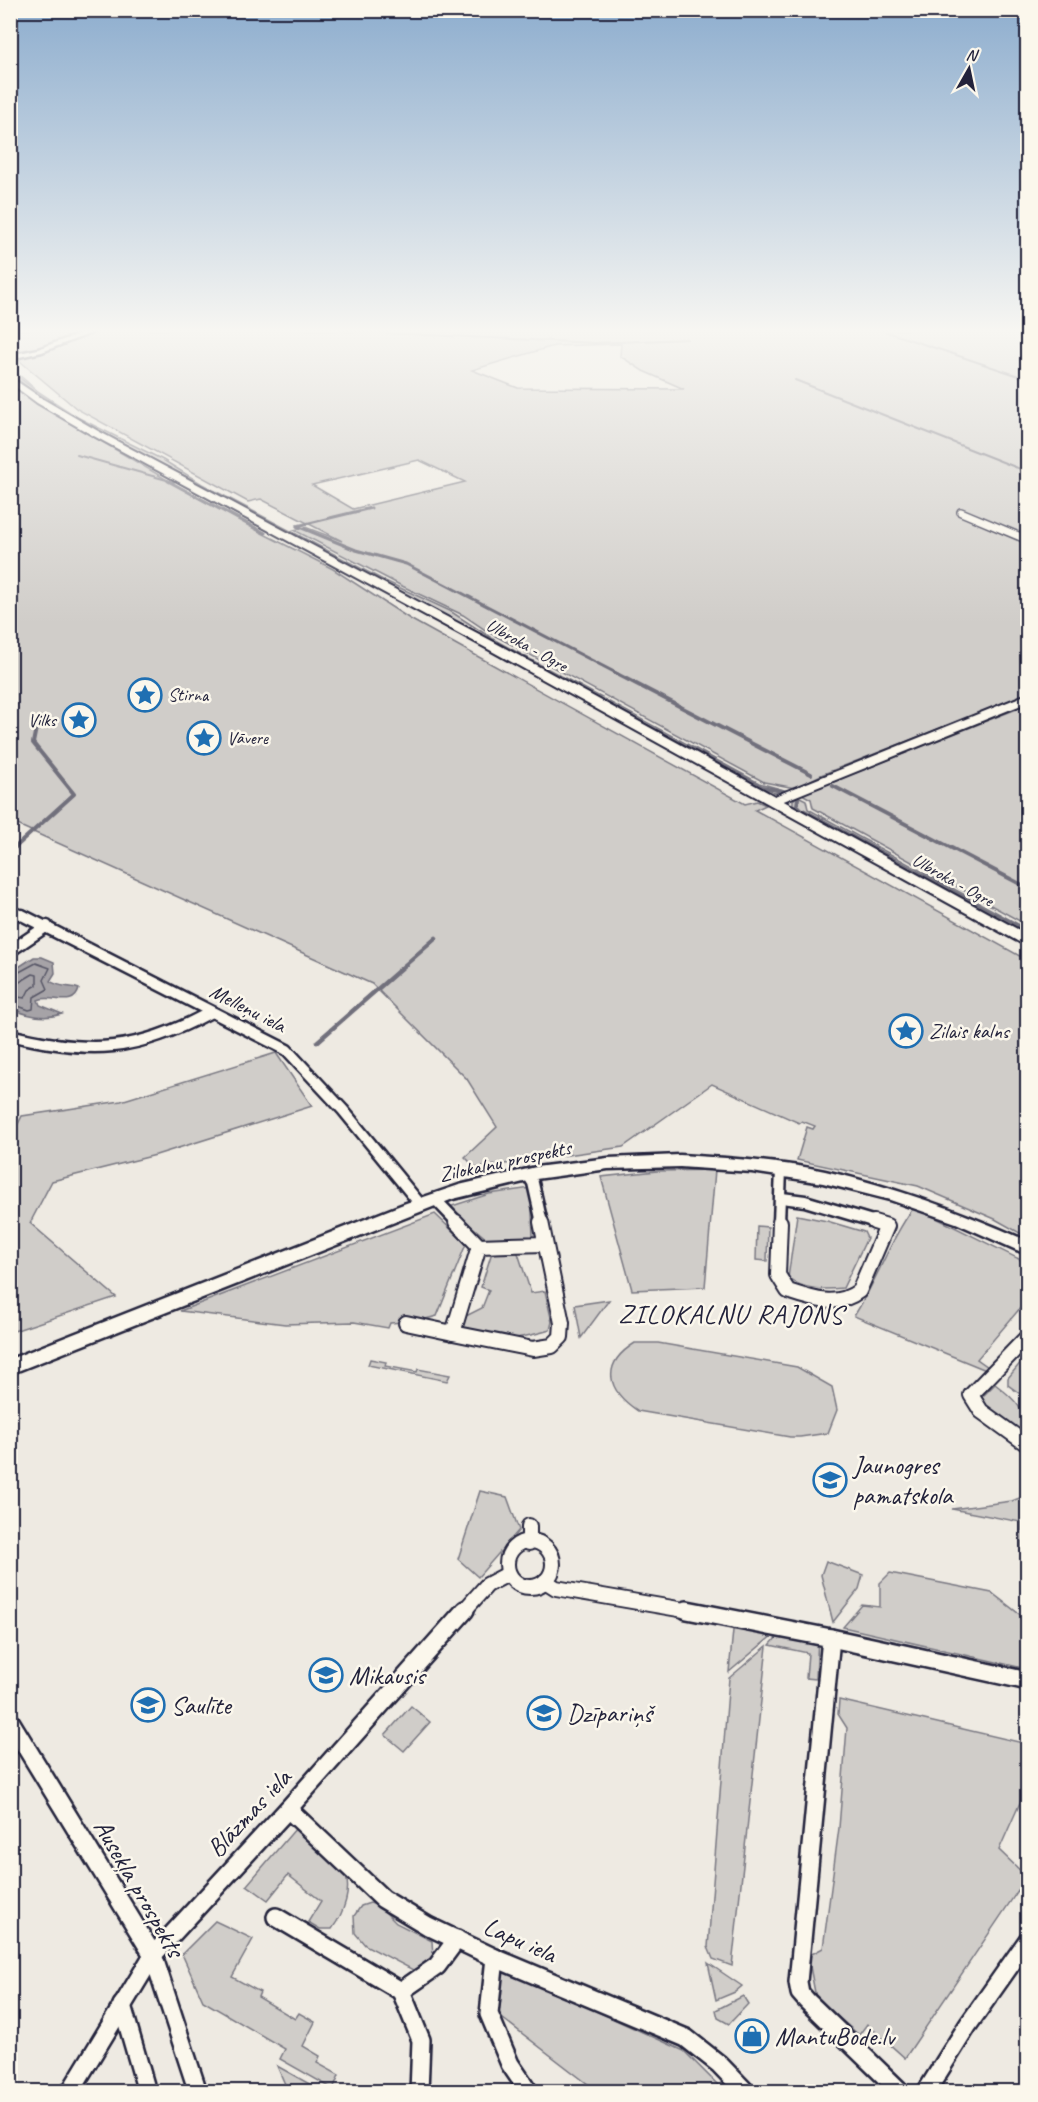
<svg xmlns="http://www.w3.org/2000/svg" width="1038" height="2102" font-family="Caveat,sans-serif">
	<rect width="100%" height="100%" fill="#eeeae2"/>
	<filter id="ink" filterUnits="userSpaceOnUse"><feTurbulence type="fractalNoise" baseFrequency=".0167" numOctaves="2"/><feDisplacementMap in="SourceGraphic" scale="12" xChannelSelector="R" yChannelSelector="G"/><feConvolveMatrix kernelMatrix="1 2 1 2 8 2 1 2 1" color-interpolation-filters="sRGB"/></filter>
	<g filter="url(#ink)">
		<g fill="#d0cdc9" stroke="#797882" stroke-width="1.5" fill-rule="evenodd">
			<path d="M11,330H1027V694L821,775L795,788L764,782L490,633L463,615L400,585L294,530L305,527L342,541L261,499L248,502L77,409L21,362L11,348ZM621,344L620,356L643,371L684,389L518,388L472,370L554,346ZM419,460L465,482L353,509L312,485Z"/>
			<polygon points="10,367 39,392 77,417 163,460 202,484 383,580 450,611 493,639 759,783 788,791 775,793 764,790 61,410 33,392 11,373"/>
			<polygon points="11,384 50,411 196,497 260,532 333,569 410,619 745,804 757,801 766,805 755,810 1027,960 1027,1237 995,1219 918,1186 797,1160 807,1127 813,1129 815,1126 802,1121 799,1123 712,1084 623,1147 476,1168 465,1157 497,1127 467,1079 372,984 11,822"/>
			<polygon points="1027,705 1027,925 813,808 811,799 802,794"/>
			<polygon points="798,796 806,800 808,809 1027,929 1027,934 799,809 793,804 793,800"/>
			<polygon points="276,1053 312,1106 156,1155 52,1181 30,1223 116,1297 11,1332 11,1138 22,1116 121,1101"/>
			<polygon points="715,1170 705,1287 632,1290 601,1177 657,1171"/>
			<polygon points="531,1188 533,1237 515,1241 488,1240 449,1207 489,1194"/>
			<path d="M914,1207L1027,1263V1300L977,1359L988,1367L986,1370L854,1316C877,1281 889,1241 914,1207Z"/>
			<polygon points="435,1214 466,1244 437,1316 418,1321 390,1323 388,1328 354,1322 285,1324 180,1311"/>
			<path d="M797,1215L827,1221L864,1232L867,1238L843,1288C823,1290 804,1290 788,1278Z"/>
			<polygon points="757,1226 768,1227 767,1261 756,1260"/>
			<path d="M517,1250L531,1293L545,1291L552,1322L550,1330C516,1340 494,1345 462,1326L464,1317L482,1308L489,1290L481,1287L492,1252Z"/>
			<polygon points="609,1300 581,1338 575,1305"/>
			<path d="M635,1343H658L797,1367L832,1387L837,1410L828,1433L800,1437H790L638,1411C606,1390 601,1364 635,1343Z"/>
			<polygon points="1027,1355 1027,1399 1008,1385 1008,1378"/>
			<polygon points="370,1359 386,1362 385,1366 417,1372 418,1369 450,1375 447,1381 368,1365"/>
			<path d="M995,1384C1015,1399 1027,1410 1027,1438L983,1404L982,1397Z"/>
			<polygon points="480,1491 507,1497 519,1530 478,1577 458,1559"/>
			<polygon points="1027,1495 1027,1554 1021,1552 1021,1522 952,1509 1012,1501"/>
			<polygon points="826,1561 863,1575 859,1589 833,1622 821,1575"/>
			<polygon points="890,1573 992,1593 1027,1620 1027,1669 843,1627 862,1605 880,1607 880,1583"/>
			<polygon points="734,1620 780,1629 729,1672"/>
			<polygon points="783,1630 818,1637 816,1679 806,1678 808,1653 770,1645"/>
			<polygon points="767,1646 732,1966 713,1959 708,1947 729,1678"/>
			<polygon points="839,1700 1027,1744 1027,1787 999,1850 1027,1877 905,2058 867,2024 859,2035 816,1998 808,1956 823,1948 839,1828 847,1728 838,1714"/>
			<polygon points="411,1706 430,1722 404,1751 385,1735"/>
			<path d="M296,1828C307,1838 336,1859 343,1870C354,1888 343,1914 332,1929H320L308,1922L321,1901L288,1875L268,1900L247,1885Z"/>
			<polygon points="370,1903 379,1906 396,1923 432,1941 433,1957 423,1966 413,1970 365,1945 355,1933 354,1916 361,1906"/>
			<polygon points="215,1921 253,1939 232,1977 260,1992 258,1997 295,2019 299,2013 315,2022 303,2046 320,2056 317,2063 339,2075 333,2089 280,2059 285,2049 203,2001 182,1954"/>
			<polygon points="708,1963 742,1986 735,1992 716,2000"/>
			<polygon points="499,1967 684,2051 724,2091 597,2091 498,2015"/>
			<polygon points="743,1996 748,2004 729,2024 718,2018 716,2010"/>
			<polygon points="277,2066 322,2091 288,2091"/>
		</g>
		<path fill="#a6a3a7" stroke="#716f7c" stroke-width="1.5" d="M34,957H42L54,962L55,973L50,981C60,988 69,985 79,989C74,1009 52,994 38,1000L40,1005L62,1014C44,1020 27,1016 11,1008V972Z"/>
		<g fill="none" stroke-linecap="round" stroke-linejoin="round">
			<g stroke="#575666" stroke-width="1.5">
				<polyline points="10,977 36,963 50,968 44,980 48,989 34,997 33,1009 29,1010 10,1003"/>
				<polyline points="10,984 18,983 33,974 37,975 37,985 29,990 25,998 10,996"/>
			</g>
			<g stroke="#716f7c" stroke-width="2">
				<polyline points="320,330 595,343 688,339"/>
				<polyline points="881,330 1028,379"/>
				<path d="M10,370C65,417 132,448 196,482"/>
				<polyline points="795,380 1028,472"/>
				<polyline points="77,455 174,482"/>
			</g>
			<g stroke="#716f7c" stroke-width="3">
				<polyline points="168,481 265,533"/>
				<polyline points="193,481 552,674"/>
				<polyline points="297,526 356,550 406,564 618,674"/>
				<polyline points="297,526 371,508"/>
			</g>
			<g stroke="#716f7c" stroke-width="4">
				<polyline points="549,673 762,787 782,791"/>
				<polyline points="615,673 811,774"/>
				<polyline points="833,786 1028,888"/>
				<polyline points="798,798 797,805 801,809 1000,917"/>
				<polyline points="10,852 74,794 33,743 36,728"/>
			</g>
			<g stroke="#716f7c" stroke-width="4.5">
				<polyline points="997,915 1028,932"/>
				<polyline points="317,1042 436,938"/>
			</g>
			<defs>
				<polyline id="street-far4" points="961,512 1028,540"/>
				<g id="street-far3">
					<polyline points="773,801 1028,698"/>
					<polyline points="10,909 25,917"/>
				</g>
				<g id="street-far2">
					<polyline points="22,915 287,1050 343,1110 420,1204"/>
					<polyline points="10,951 47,926"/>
					<path d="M10,1035C91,1055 137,1052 211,1012"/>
					<polyline points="528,1175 533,1183 542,1223"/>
					<polyline points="782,1198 805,1201 879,1223"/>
					<polyline points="435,1199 458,1223"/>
					<polyline points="779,1223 781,1169"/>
				</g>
				<g id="street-far1">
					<polyline points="456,1222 479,1246"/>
					<polyline points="541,1222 562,1323 561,1337 552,1346 533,1349 453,1333 479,1246 545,1244"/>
					<path d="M780,1222L778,1275L788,1291C812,1299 837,1308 859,1291L887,1226L874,1222"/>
					<polyline points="406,1323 453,1333"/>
					<polyline points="1028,1336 971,1395 981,1411 1028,1445"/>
					<polyline points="529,1526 529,1543"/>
					<circle cx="530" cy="1564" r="23"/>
					<polyline points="545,1581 556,1588 696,1612"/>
					<polyline points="463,1612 487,1585 508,1574"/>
				</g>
				<g id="street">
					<polyline points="687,1610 831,1638 798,1982 800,1993 807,2001 901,2092"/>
					<polyline points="831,1638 1028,1681"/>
					<polyline points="10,1721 153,1955 198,2092"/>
					<polyline points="288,1809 383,1899 428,1926 495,1958 686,2038 719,2064 746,2092"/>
					<polyline points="276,1917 401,1991 437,1966 457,1939"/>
					<polyline points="495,1958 489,2014 510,2064 529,2092"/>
					<polyline points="401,1991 421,2040 419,2092"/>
					<polyline points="122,2005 147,2092"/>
					<polyline points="70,2092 153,1955 288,1809 465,1610"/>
					<polyline points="926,2092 968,2025 1028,1940"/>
				</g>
				<g id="secondary">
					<polygon points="90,330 99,330 42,352 10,359 10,355 38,349"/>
					<path d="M680,1155C729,1158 778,1161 825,1171C896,1187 962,1212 1028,1241V1255L956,1223L890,1200L823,1183L752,1172L680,1167L608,1169L536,1179L453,1199L10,1374V1359L406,1203L459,1185L536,1167L608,1158Z"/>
				</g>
				<polygon id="primary" points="10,377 43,399 98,431 494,642 1028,935 1028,947 486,648 92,435 37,403 10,383"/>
			</defs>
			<use href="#street-far4" stroke="#22223b" stroke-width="10"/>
			<use href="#street-far3" stroke="#22223b" stroke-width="12"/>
			<use href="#street-far2" stroke="#22223b" stroke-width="15"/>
			<use href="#street-far1" stroke="#22223b" stroke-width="18"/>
			<use href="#street" stroke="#22223b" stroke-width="22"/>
			<use href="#secondary" stroke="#22223b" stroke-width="5"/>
			<use href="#primary" stroke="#22223b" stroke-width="4"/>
			<use href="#street-far4" stroke="#fbf7ec" stroke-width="7"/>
			<use href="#street-far3" stroke="#fbf7ec" stroke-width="8"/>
			<use href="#street-far2" stroke="#fbf7ec" stroke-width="10"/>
			<use href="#street-far1" stroke="#fbf7ec" stroke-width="14"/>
			<use href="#street" stroke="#fbf7ec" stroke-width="17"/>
			<use href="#secondary" fill="#fbf7ec" fill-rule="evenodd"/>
			<use href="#primary" fill="#fbf7ec" fill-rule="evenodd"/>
		</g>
	</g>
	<linearGradient id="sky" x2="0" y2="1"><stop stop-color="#8dadce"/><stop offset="0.53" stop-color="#f7f6f2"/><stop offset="1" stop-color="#f7f6f2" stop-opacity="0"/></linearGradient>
	<rect width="1038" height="624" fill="url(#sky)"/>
	<defs>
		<symbol id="sight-ring" viewBox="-11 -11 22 22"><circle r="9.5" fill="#fbf7ec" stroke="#1f6fb2" stroke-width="1.5"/><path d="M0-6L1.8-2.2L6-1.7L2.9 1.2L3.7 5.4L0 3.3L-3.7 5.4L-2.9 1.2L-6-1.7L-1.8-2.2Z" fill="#1f6fb2"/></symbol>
		<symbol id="school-ring" viewBox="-11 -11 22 22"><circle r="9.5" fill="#fbf7ec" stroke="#1f6fb2" stroke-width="1.5"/><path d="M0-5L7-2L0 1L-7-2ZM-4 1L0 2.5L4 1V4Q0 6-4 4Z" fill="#1f6fb2"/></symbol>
		<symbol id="shop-ring" viewBox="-11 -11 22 22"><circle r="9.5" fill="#fbf7ec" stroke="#1f6fb2" stroke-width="1.5"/><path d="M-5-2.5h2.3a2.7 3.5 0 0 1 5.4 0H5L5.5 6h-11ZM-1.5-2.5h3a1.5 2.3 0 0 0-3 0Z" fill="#1f6fb2"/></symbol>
	</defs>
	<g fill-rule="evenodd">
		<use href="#sight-ring" x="126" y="676" width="38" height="38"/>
		<use href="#sight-ring" x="60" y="701" width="38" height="38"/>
		<use href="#sight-ring" x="185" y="719" width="38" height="38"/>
		<use href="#sight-ring" x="887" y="1012" width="38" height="38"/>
		<use href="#school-ring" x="811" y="1461" width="38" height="38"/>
		<use href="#school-ring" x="307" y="1656" width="38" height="38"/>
		<use href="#school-ring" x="129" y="1686" width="38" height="38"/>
		<use href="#school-ring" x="525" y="1694" width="38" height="38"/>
		<use href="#shop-ring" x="733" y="2017" width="38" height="38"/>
	</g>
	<g text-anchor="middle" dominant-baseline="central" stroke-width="5" stroke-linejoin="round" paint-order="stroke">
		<g font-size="18" fill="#22223b" stroke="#fbf7ec">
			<text transform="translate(527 645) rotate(29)">Ulbroka - Ogre</text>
			<text transform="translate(953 880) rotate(29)">Ulbroka - Ogre</text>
		</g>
		<g font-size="18" fill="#22223b" stroke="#fbf7ec" text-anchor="start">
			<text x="168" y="695">Stirna</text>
			<text x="56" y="720" text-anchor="end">Vilks</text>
			<text x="227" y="738">Vāvere</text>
		</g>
		<g font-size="21" fill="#22223b" stroke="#fbf7ec">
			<text transform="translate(248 1008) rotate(27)">Melleņu iela</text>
			<text transform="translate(505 1161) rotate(-12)">Zilokalnu prospekts</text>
		</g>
		<g font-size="21" fill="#22223b" stroke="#fbf7ec" text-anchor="start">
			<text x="929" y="1031">Zilais kalns</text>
		</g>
		<g font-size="26" fill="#22223b" stroke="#fbf7ec" text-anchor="start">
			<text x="853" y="1465">Jaunogres<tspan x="853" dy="30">pamatskola</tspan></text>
			<text x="349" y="1675">Mikausis</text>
			<text x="171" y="1705">Saulīte</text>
			<text x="567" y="1713">Dzīpariņš</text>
			<text x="775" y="2036">MantuBode.lv</text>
		</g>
		<g font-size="26" fill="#22223b" stroke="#fbf7ec">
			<text transform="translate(249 1813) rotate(-47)">Blāzmas iela</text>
			<text transform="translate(139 1888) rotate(60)">Ausekļa prospekts</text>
			<text transform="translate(520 1940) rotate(24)">Lapu iela</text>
		</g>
		<g font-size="27" letter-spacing="1.5" fill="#22223b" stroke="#fbf7ec">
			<text x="731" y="1314">ZILOKALNU RAJONS</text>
		</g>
	</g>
	<rect width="1038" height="2102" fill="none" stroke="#fbf7ec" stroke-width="36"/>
	<rect x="18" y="18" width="1002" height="2066" fill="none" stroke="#22223b" stroke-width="2" filter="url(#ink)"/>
	<g transform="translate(969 69) rotate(9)" stroke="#fbf7ec" stroke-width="4.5" paint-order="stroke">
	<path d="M0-4.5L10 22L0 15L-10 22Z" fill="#22223b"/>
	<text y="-9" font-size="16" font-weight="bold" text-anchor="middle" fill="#22223b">N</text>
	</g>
</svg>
